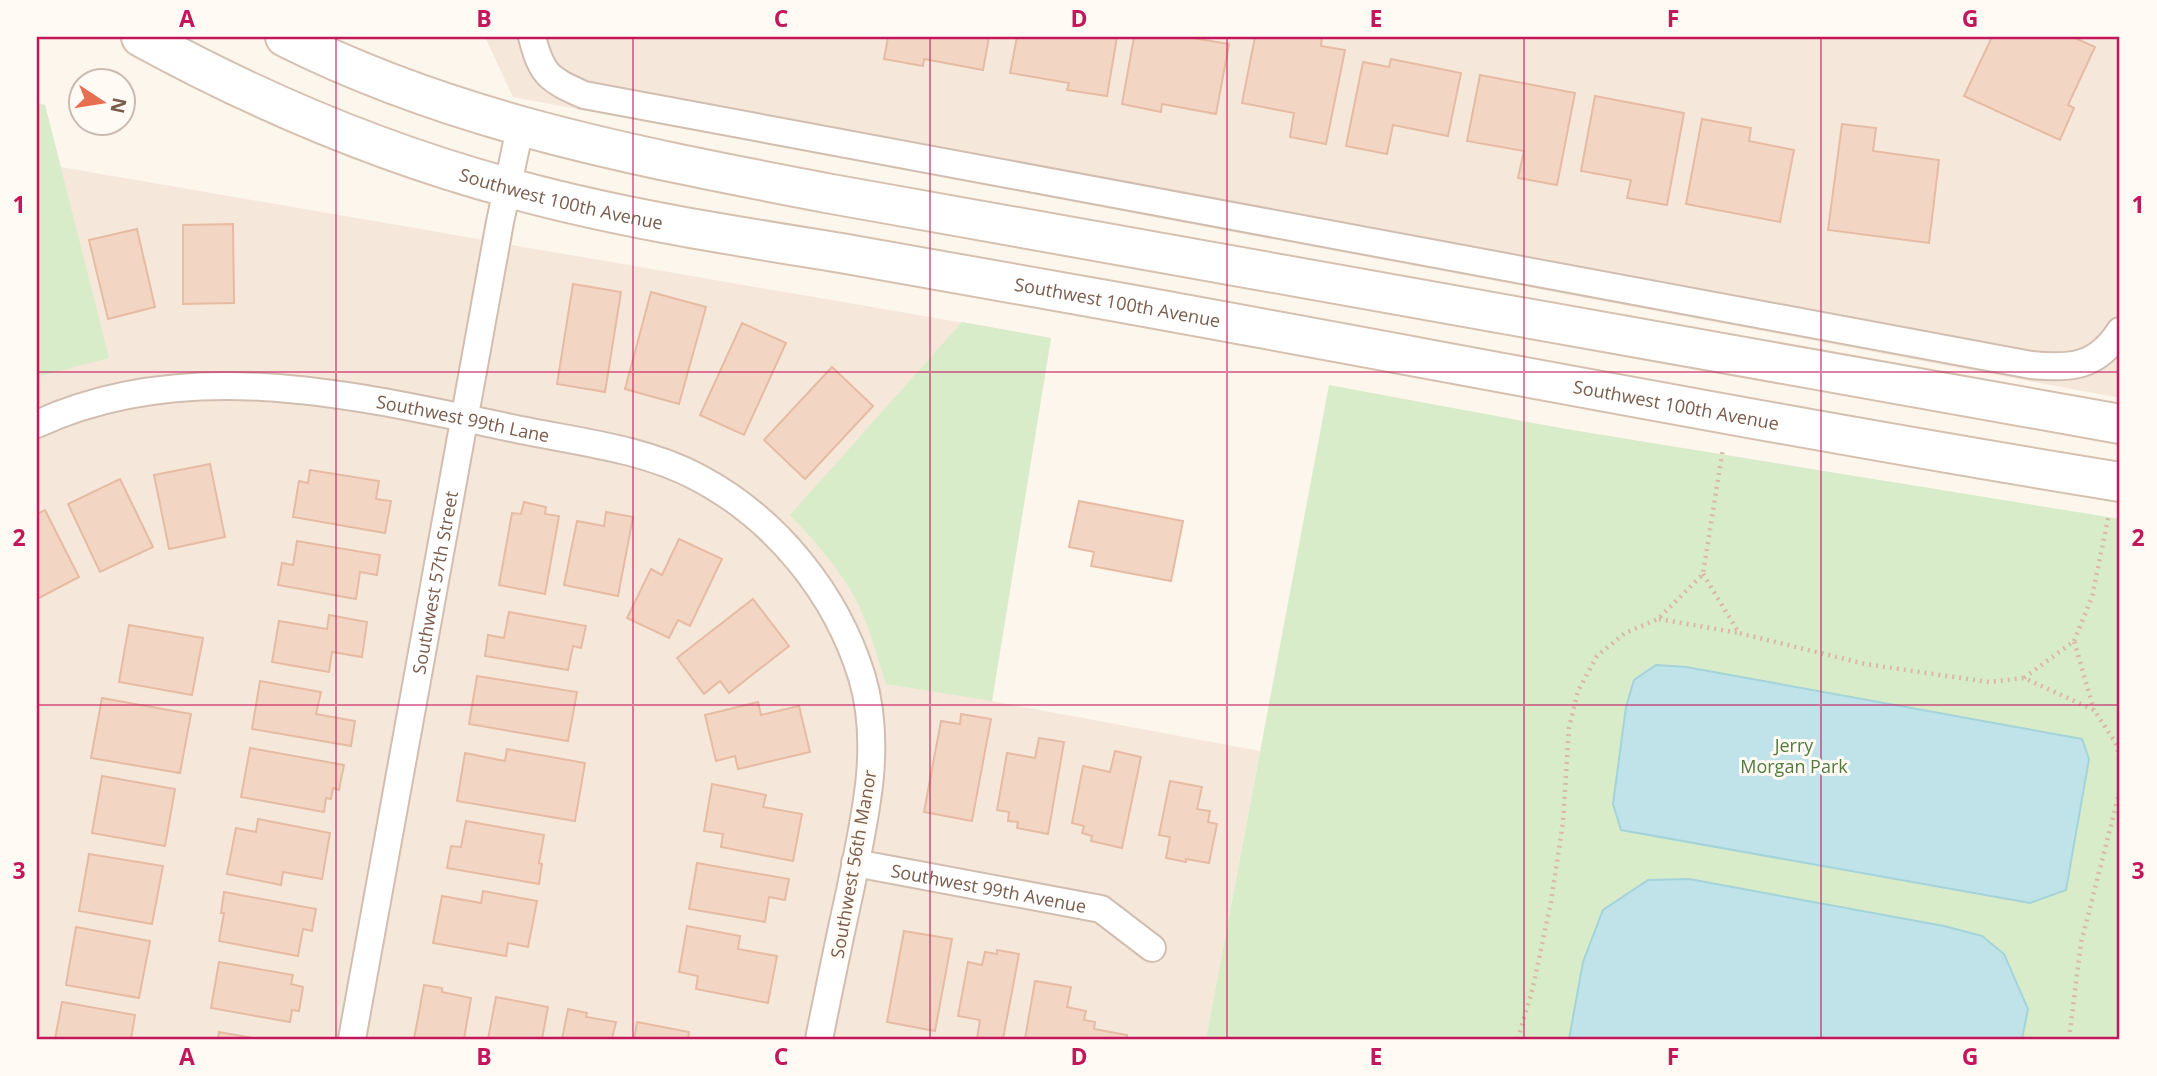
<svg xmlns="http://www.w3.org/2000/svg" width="2157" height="1076" font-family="'Open Sans',sans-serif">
	<rect width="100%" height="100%" fill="#fdf6ec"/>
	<g fill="#f5e8da">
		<polygon points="485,37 2120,37 2120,398 513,97"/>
		<polygon points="37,103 45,105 61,167 1051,338 992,701 1260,751 1206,1039 37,1039"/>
	</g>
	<g fill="#d8ecc9">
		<polygon points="37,103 45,105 109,358 37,377"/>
		<path d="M962,322L1051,338L992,701L886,684C877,657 870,628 857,602C840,569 815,541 790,515Z"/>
		<polygon points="1329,385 1566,429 2120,519 2120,1039 1206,1039"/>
	</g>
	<g fill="#bfe3e8" stroke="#a5d3da" stroke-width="2">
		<polygon points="1656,665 1686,667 2082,739 2089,759 2066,890 2030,903 1621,830 1613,804 1626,707 1634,680"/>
		<polygon points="1689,879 1944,926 1982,936 2004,954 2028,1009 2022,1039 1569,1039 1583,962 1603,910 1648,880"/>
	</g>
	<g fill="#f3d5c3" stroke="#e6bba3" stroke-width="2">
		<polygon points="888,37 989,37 983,70 924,59 923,66 884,59"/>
		<polygon points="1017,37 1117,37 1107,96 1067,90 1069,83 1010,73"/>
		<polygon points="1134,37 1187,37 1229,44 1216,114 1162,104 1161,112 1122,104"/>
		<polygon points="1255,37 1322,37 1321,46 1345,50 1326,144 1290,137 1294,113 1242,103"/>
		<polygon points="1992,37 2073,37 2095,47 2068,105 2074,108 2060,140 1964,96"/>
		<polygon points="1391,59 1461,73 1448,136 1393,125 1387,154 1346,146 1363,62 1389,67"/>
		<polygon points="1480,75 1575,93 1557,185 1518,178 1524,151 1467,141"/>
		<polygon points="1595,96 1684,113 1667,205 1627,198 1631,180 1581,171"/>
		<polygon points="1702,119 1751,128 1749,141 1794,150 1780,222 1686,204"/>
		<polygon points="1842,124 1876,128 1873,151 1939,160 1929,243 1828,230"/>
		<polygon points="233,224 234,303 183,304 183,225"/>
		<polygon points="137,229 155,307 108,319 89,240"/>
		<polygon points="573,284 621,292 605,392 557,384"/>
		<polygon points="651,292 706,307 679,404 625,389"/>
		<polygon points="742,323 786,343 744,435 700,415"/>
		<polygon points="832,367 873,406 805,479 764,440"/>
		<polygon points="210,464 225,537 169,549 154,475"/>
		<polygon points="310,470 379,481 376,499 391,501 385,533 293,517 299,481 308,483"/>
		<polygon points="120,479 153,547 100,572 68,504"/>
		<polygon points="1079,501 1183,521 1171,581 1091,566 1094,552 1069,547"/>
		<polygon points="524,502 546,507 545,514 559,516 545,594 499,585 512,513 521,514"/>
		<polygon points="45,510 79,577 37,599 37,514"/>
		<polygon points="606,512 633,517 618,596 564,585 577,521 604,526"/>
		<polygon points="679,539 722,559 690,626 678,620 669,638 627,618 651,569 662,575"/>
		<polygon points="297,541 380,555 377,575 360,572 356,599 278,585 282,563 293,565"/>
		<polygon points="753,599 789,646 729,693 720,681 704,694 677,658"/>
		<polygon points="509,612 586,626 581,648 573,646 568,670 485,656 488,635 504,638"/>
		<polygon points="329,615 367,622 362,657 332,652 329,672 272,662 279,621 327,629"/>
		<polygon points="129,625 203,638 192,695 119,682"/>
		<polygon points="477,676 577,692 568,741 469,724"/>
		<polygon points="260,681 321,692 316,714 355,721 351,746 252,729"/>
		<polygon points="102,698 191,714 180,773 91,758"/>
		<polygon points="758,702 761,715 799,706 810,752 738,769 735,756 716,761 705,715"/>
		<polygon points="961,714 991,719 972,821 924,812 941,721 960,724"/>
		<polygon points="1039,738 1064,742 1048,834 1017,828 1018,822 1008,821 1009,812 997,810 1007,753 1035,758"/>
		<polygon points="250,748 344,765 339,790 333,788 331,799 326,798 324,812 241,797"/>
		<polygon points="507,749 585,763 575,821 457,801 465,753 505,761"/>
		<polygon points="1115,751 1141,757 1122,848 1091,841 1092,836 1082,833 1084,826 1072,823 1083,766 1110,772"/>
		<polygon points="102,776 175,789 165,846 92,833"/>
		<polygon points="1170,781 1202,787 1197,809 1210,811 1208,822 1217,824 1209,863 1186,859 1186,862 1166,858 1170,837 1159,835"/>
		<polygon points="712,784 766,795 763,807 802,814 793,861 721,847 723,834 704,831"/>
		<polygon points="258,819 330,833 322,879 283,872 281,885 227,874 236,828 256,832"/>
		<polygon points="466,821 544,835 539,863 542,864 539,884 447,868 451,846 461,847"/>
		<polygon points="89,854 163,866 152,924 79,911"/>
		<polygon points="697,863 789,879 785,900 769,897 765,922 689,909"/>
		<polygon points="483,891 537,901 528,947 508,943 506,956 433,943 442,896 481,903"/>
		<polygon points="224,892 316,909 312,931 303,929 298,956 219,941 224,913 221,913"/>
		<polygon points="687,926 740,936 738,949 777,956 768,1003 696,989 698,976 679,972"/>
		<polygon points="76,927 150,941 139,998 66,985"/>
		<polygon points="904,931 952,939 935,1031 887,1022"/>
		<polygon points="997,950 1019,954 1003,1039 977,1039 980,1020 958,1016 968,962 982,965 985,952 997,954"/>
		<polygon points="219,962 293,975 291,984 303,987 299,1011 292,1010 290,1022 211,1008"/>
		<polygon points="1035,981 1071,987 1067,1007 1086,1011 1084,1020 1095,1022 1094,1029 1127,1035 1127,1039 1025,1039"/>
		<polygon points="424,985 442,988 442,992 471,998 464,1039 414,1039"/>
		<polygon points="496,997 548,1007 542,1039 488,1039"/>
		<polygon points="62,1002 135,1015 131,1039 55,1039"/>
		<polygon points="568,1009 587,1013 586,1017 616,1022 612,1039 562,1039"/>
		<polygon points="637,1022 689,1032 688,1039 634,1039"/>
		<polygon points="219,1032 259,1039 218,1039"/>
	</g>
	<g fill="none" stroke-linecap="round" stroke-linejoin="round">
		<defs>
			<g id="minor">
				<path d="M532,37C542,76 549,79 584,95L2031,365C2071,369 2097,367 2120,331"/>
				<path id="s1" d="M37,424C190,353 364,397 521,430C580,442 645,449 699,478C776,519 836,593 862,677C883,748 864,821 850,891C839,940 829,990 819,1039"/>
				<path id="s2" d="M855,863L1101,909L1152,948"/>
				<path id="s3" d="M352,1039L500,222L520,128"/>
			</g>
			<g id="secondary">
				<path id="s4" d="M141,37C258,101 381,153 510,188C618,218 730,235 841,253C935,269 1029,286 1123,303C1455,363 1787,428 2120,482"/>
				<path d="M285,37C456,123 640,157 826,193L2120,424"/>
			</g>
		</defs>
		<use href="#minor" stroke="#d1beb0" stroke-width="30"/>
		<use href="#secondary" stroke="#d6c0b0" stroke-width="42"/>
		<g stroke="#d9b8a5" stroke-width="4.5" stroke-dasharray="2 5" stroke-linecap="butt">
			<polyline points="1703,574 1739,633 1865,664 1989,682 2024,678 2094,710 2117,745 2120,766"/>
			<polyline points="1659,619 1739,633"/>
			<polyline points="2074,641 2092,597 2109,514"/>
			<polyline points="2024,678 2074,641 2094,710"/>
			<polyline points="1518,1039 1533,987 1551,902 1563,822 1569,728 1578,691 1597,656 1625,633 1658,619 1703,574 1723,448"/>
			<polyline points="2069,1039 2081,943 2120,790"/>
		</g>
		<use href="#minor" stroke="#fff" stroke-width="26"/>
		<use href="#secondary" stroke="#fff" stroke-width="38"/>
	</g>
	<path fill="none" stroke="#c2185b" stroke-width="2" stroke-opacity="0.55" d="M336,37V1039M633,37V1039M930,37V1039M1227,37V1039M1524,37V1039M1821,37V1039M37,372H2120M37,705H2120"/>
	<g text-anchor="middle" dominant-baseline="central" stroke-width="6" stroke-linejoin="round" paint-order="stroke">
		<g font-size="18" fill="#7a5c4d" stroke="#fffaf3">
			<text stroke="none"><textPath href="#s4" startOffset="452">Southwest 100th Avenue</textPath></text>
			<text stroke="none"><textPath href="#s4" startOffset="1018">Southwest 100th Avenue</textPath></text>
			<text stroke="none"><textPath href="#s4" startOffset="1586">Southwest 100th Avenue</textPath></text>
			<text stroke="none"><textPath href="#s1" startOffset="434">Southwest 99th Lane</textPath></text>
			<text stroke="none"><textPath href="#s3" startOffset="464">Southwest 57th Street</textPath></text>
			<text transform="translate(853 864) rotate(-80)">Southwest 56th Manor</text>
			<text stroke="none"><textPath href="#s2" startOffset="136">Southwest 99th Avenue</textPath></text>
		</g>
		<g font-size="18" fill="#537a41" stroke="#fffaf3">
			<text x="1794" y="745">Jerry<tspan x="1794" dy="21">Morgan Park</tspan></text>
		</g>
	</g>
	<rect width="2157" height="1076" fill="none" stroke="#fffaf3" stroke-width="77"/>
	<g transform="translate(102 102) rotate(102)"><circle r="33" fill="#fffaf3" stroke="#cabbb1" stroke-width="2"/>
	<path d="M0-5L12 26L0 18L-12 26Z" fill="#e76f51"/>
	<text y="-10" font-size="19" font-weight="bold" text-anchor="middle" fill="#7a5c4d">N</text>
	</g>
	<rect x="38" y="38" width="2080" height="1000" fill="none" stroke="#c2185b" stroke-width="2.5"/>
	<g font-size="23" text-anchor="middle" font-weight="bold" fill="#c2185b">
		<text x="187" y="27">A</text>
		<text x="484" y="27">B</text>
		<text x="781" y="27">C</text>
		<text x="1079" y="27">D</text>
		<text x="1376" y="27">E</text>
		<text x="1673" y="27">F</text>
		<text x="1970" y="27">G</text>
		<text x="19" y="213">1</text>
		<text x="2138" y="213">1</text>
		<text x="19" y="546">2</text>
		<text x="2138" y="546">2</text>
		<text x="19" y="879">3</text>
		<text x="2138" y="879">3</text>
		<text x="187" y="1065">A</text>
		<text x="484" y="1065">B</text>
		<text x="781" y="1065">C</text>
		<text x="1079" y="1065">D</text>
		<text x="1376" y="1065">E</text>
		<text x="1673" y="1065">F</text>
		<text x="1970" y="1065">G</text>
	</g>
</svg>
